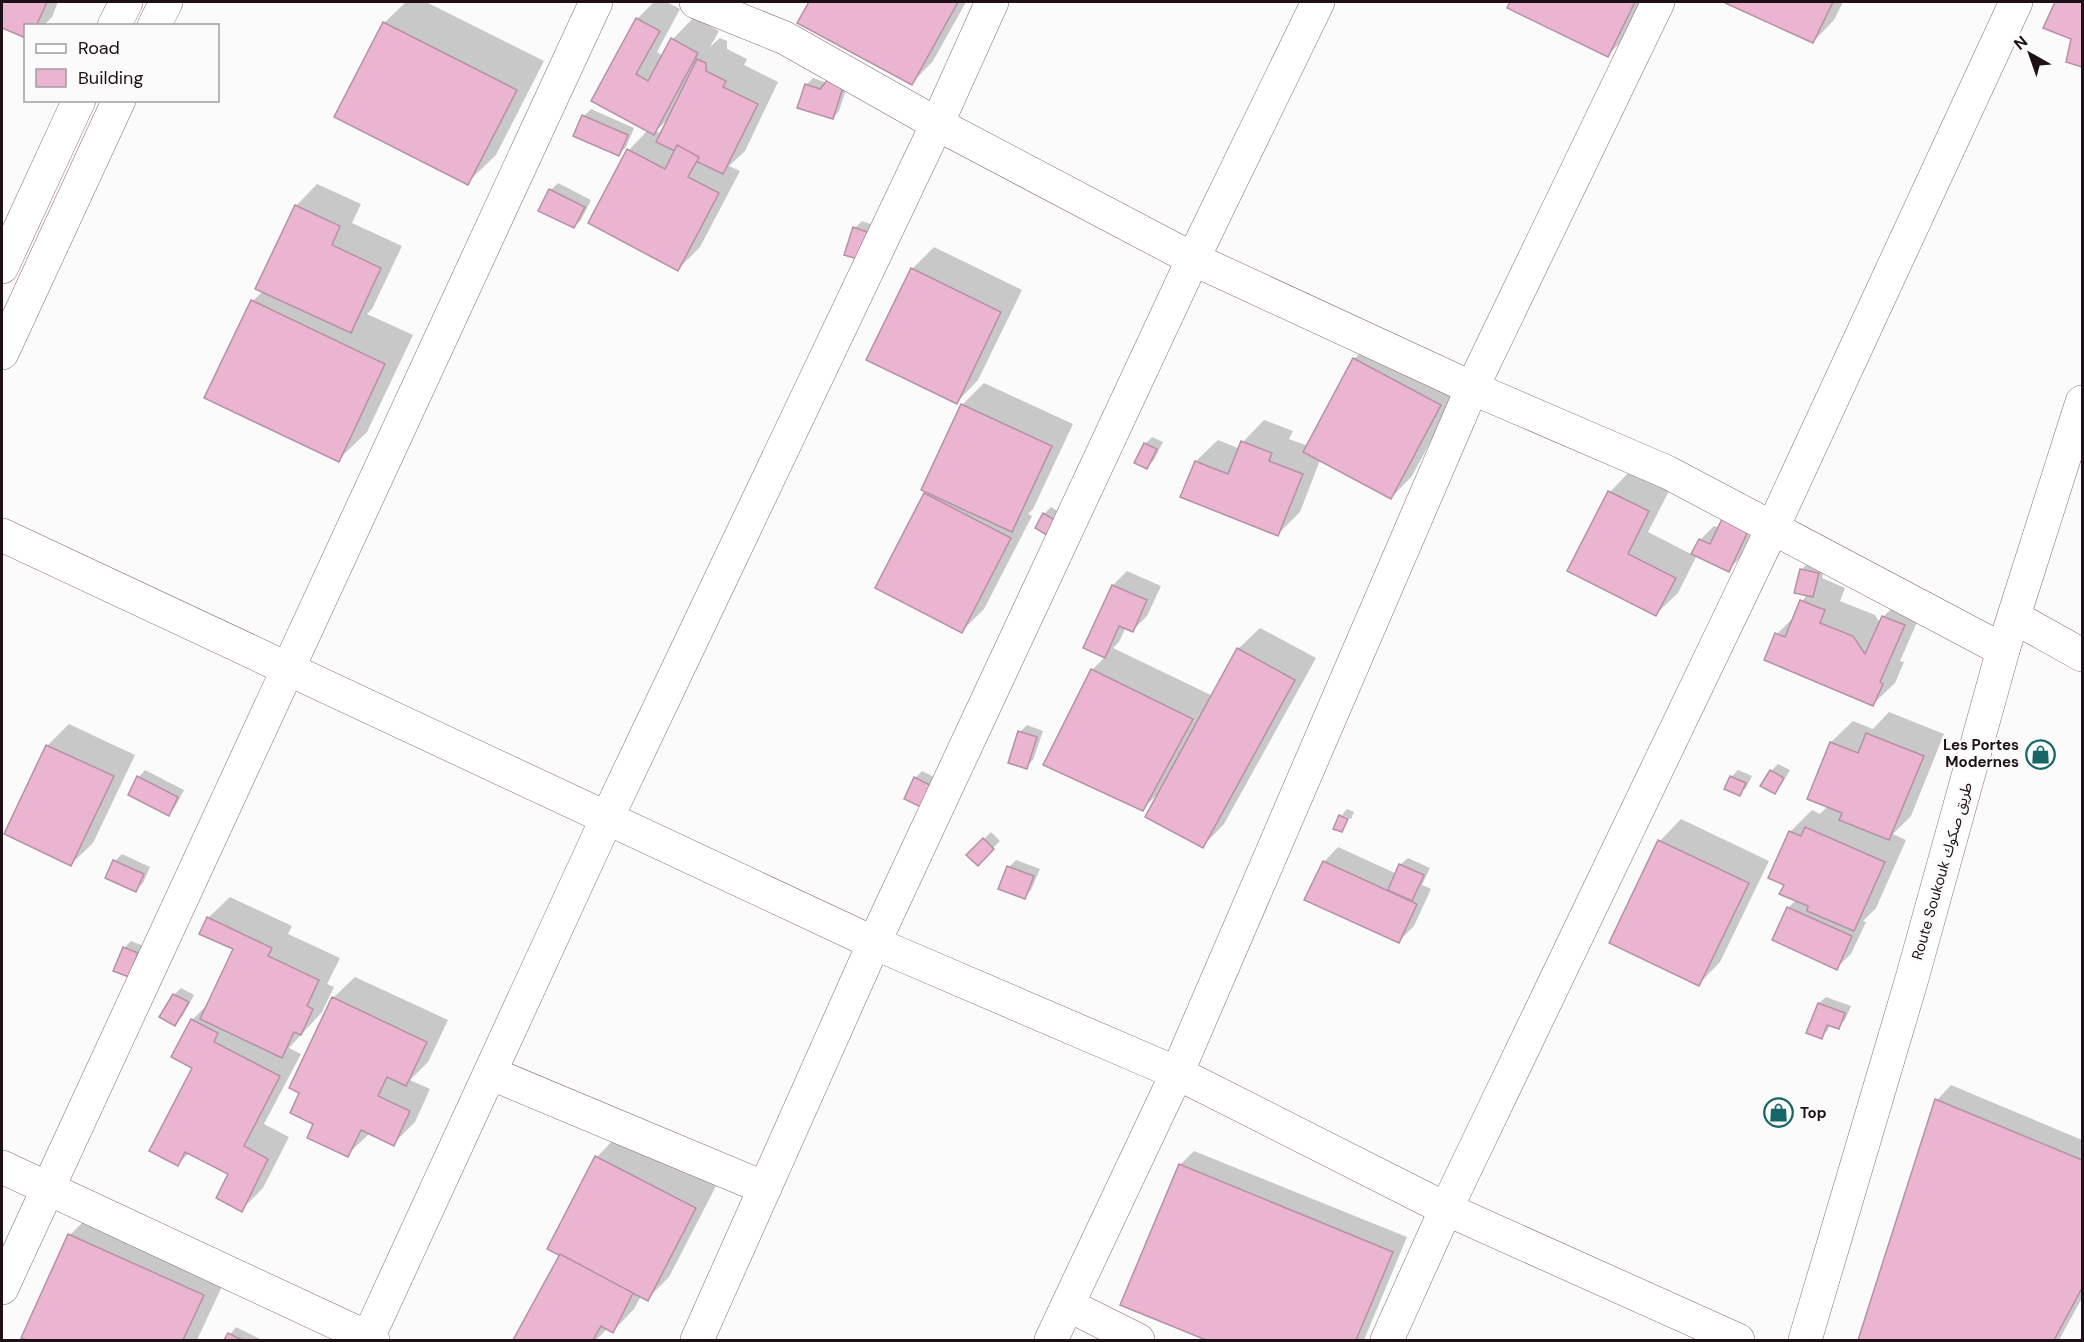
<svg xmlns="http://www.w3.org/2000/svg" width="2084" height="1342" font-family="'DM Sans','Noto Sans Arabic',sans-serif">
	<rect width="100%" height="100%" fill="#fbfbfb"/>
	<g fill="#0003" fill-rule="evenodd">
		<polygon points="2,2 58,2 52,17 43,26 26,26 26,36 2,26"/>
		<polygon points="406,2 426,2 544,61 496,155 467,183 384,23"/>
		<path d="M654,2H667L680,9L657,52L663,56L673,39L694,17L719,31L710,47L720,38L727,41V49L747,59L744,65L778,82L745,151L729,166L740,171L700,247L678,269L629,150L648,130L593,101L637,19ZM670,117L662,134L656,131Z"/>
		<polygon points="811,2 966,2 933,61 912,83 799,22"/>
		<polygon points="1512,2 1641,2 1622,41 1608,55 1509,7"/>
		<polygon points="1726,2 1843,2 1834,20 1813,42"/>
		<polygon points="2057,2 2082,2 2082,66 2068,61 2073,38 2045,28"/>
		<polygon points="850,77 839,111 833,118 806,85 813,78 827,83"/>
		<polygon points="591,109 634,128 626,147 619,154 584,116"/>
		<polygon points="558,183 591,200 581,220 574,227 540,210 551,190"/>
		<polygon points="317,184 361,204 352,223 402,246 372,309 367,314 413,335 367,432 338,460 253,301 263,291 296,206"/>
		<polygon points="862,221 876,226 867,252 855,228"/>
		<polygon points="934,247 1022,290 978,380 957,402 912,269"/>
		<polygon points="1376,337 1462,383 1412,476 1391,498 1320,460 1300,512 1278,534 1182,496 1196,461 1218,440 1240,449 1243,442 1264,420 1293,431 1289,439 1308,446 1354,359"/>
		<polygon points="984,383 1073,424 1033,509 1028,514 1032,516 984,609 962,631 926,494 928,492 923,490 962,405"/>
		<polygon points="1152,437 1163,442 1154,460 1147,467 1145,444"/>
		<polygon points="1631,470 1670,489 1648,532 1693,555 1700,540 1714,526 1720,528 1762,516 1743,555 1728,570 1697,555 1678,593 1656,614 1569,571 1610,492"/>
		<polygon points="1051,507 1069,518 1061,531 1044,514"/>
		<polygon points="1808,563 1825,566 1822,578 1845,588 1840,601 1875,615 1880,623 1883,617 1905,595 1925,604 1900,661 1904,662 1895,683 1873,704 1777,634 1796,615 1802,601 1808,594 1801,570"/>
		<polygon points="1127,571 1161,586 1147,616 1133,630 1126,627 1119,642 1113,648 1213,696 1238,649 1260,628 1316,658 1224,824 1203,846 1160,792 1142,809 1092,670 1106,656 1085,648 1113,585"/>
		<polygon points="1889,712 1944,734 1911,816 1893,834 1906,840 1876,908 1863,921 1866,922 1851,954 1836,968 1774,940 1788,908 1796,900 1786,884 1790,832 1812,810 1820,814 1828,806 1831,742 1853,721 1873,729"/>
		<polygon points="69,724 135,755 93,843 71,864 47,746"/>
		<polygon points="1027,725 1043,731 1033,760 1026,767 1020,732"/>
		<polygon points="1778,764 1790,770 1781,785 1774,792 1771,771"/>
		<polygon points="145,770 184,790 175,807 168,814 139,777"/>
		<polygon points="1738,770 1752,776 1746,788 1739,794 1731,777"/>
		<polygon points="922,771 938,779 928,798 915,778"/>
		<polygon points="1347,809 1354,812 1351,819 1342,815"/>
		<polygon points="1681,819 1769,861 1720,962 1699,984 1660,841"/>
		<polygon points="991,832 1000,841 977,864 968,855"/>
		<polygon points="1338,847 1397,874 1401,864 1408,858 1430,868 1422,885 1431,889 1414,926 1399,941 1324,862"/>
		<polygon points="122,854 150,867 143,883 136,890 107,877 115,861"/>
		<polygon points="1016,860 1040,869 1031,890 1024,897 1000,888 1009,867"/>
		<polygon points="230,897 292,926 288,934 340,958 327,984 334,987 322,1012 289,1048 301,1054 264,1124 289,1137 263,1188 241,1210 230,1173 190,1152 178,1164 194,1067 192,1020 210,1002 235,949 208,918"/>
		<polygon points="131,941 144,946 135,968 124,948"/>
		<polygon points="355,977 448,1020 428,1062 410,1080 430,1089 415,1122 393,1144 370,1133 347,1155 315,1123 333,998"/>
		<polygon points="181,988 194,995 182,1017 175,1024 174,995"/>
		<polygon points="1826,997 1851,1006 1845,1020 1838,1027 1830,1024 1828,1030 1821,1037 1808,1032 1819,1003"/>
		<polygon points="1951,1085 2082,1140 2082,1298 2059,1340 1859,1340 1937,1100"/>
		<polygon points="618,1135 716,1186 669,1277 647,1299 641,1296 634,1309 613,1331 608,1328 596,1340 515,1340 561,1254 597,1157"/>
		<polygon points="1194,1151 1407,1237 1364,1340 1210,1340 1122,1304 1180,1165"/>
		<polygon points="98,1207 231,1267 197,1340 31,1340 23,1337 70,1235"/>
		<polygon points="236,1327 262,1340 226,1340"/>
	</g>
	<g fill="#ebb4d1" stroke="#b492a4" stroke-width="1.5">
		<polygon points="2,2 47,2 36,26 26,26 26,38 2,28"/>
		<polygon points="809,2 958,2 912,85 797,23"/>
		<polygon points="1510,2 1635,2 1608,57 1507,8"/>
		<polygon points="1723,2 1833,2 1813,43"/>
		<polygon points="2055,2 2082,2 2082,67 2066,62 2071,39 2043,28"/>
		<polygon points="636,18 660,31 636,74 648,81 671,38 698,53 654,135 591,101"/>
		<polygon points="383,22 517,90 468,185 334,117"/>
		<polygon points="697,59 706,63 706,71 726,81 723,87 758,104 723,174 656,142"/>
		<polygon points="828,79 844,84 833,119 797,108 805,84 820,89"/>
		<polygon points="582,115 628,135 619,156 573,136"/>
		<polygon points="677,145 699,157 688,177 719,193 678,271 588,223 627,149 665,169"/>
		<polygon points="549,189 585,207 574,228 538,211"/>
		<polygon points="295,205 340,226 332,245 381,268 351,333 255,289"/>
		<polygon points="853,227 870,233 861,260 844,255"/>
		<polygon points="911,268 1001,312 957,404 866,360"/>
		<polygon points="251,300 385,364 339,462 204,398"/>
		<polygon points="1353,358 1441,405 1391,499 1303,452"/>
		<polygon points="961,404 1052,446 1012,532 921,490"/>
		<polygon points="1241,441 1272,453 1269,461 1303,474 1278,536 1180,497 1195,461 1228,474"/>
		<polygon points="1144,443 1157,449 1147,469 1134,463"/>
		<polygon points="1608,491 1649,511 1628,554 1676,578 1656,616 1567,571"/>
		<polygon points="924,493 1011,538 962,633 875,588"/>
		<polygon points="1043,513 1063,525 1055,540 1035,528"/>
		<polygon points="1722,519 1748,531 1729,572 1691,554 1699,539 1710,544"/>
		<polygon points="1800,569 1819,573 1813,597 1794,593"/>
		<polygon points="1112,585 1147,600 1133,632 1119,626 1105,658 1083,648"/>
		<polygon points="1800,600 1825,610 1820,623 1853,636 1865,654 1882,616 1905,625 1880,682 1883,684 1873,706 1764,660 1775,633 1785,637"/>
		<polygon points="1237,648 1295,680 1203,848 1145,817"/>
		<polygon points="1091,669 1193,719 1143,811 1043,765"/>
		<polygon points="1018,731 1037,737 1027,769 1008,763"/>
		<polygon points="1866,733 1924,756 1889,840 1839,820 1842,813 1807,799 1830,742 1858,753"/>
		<polygon points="46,745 114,776 71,866 4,834"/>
		<polygon points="1770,770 1784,778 1775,794 1760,786"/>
		<polygon points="137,776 178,797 169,816 128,795"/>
		<polygon points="1730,776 1746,783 1740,796 1724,789"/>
		<polygon points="914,777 932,786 921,807 904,799"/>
		<polygon points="1339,815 1348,819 1342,832 1333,829"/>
		<polygon points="1805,827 1885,862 1854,931 1807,911 1808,906 1779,894 1784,885 1768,878 1789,831 1801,836"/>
		<polygon points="983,838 994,849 978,866 966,855"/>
		<polygon points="1658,840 1749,883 1699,986 1609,943"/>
		<polygon points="113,860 144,874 136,892 105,878"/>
		<polygon points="1323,861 1417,904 1399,943 1304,900"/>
		<polygon points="1399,864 1424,875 1412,901 1388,890"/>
		<polygon points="1007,866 1034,876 1025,899 998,889"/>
		<polygon points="1787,907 1852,936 1837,970 1772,940"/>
		<polygon points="207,917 272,948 268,956 319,980 307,1006 313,1009 301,1035 294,1032 282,1058 200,1019 233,949 199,934"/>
		<polygon points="123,947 138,953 129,977 113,971"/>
		<polygon points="173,994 189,1002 175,1026 159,1017"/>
		<polygon points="332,997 427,1042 406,1086 387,1077 378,1096 410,1111 394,1146 361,1130 348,1157 307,1138 313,1124 290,1113 299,1093 289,1088"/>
		<polygon points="1818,1003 1845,1013 1839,1029 1827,1025 1822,1039 1806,1033"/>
		<polygon points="191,1019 218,1033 214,1042 280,1076 244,1146 268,1159 242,1212 216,1198 228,1174 185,1152 178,1166 149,1151 192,1068 171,1057"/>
		<polygon points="1935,1099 2082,1160 2082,1288 2054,1340 1858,1340"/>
		<polygon points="595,1156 696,1208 648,1301 547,1249"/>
		<polygon points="1179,1164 1393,1252 1356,1340 1206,1340 1120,1305"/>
		<polygon points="68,1234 204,1295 183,1340 27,1340 21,1338"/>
		<polygon points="560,1254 633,1293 613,1333 601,1326 593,1340 513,1340"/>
		<polygon points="228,1333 242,1340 224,1340"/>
	</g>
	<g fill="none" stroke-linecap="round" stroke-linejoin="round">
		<defs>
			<g id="minor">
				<polyline points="696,2 785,38 937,124 1193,259 1472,388 1667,472 2003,650"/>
				<polyline points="114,26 126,2"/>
				<polyline points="154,26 166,2"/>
				<polyline points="2,267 79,100"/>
				<polyline points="2,353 119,100"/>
				<polyline points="2,535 874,943 1177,1073 1446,1209 1738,1340"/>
				<polyline points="2014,617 2082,655"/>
				<polyline points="490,1073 765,1188"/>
				<polyline points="2,1167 373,1340"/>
				<polyline points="2,1288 596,2"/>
				<polyline points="1068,1305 1138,1340"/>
				<polyline points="367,1340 607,818 937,124 992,2"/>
				<polyline points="697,1340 874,943 1193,259 1318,2"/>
				<polyline points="1051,1340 1177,1073 1472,388 1658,2"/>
				<polyline points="1387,1340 1446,1209 1773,527 2016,2"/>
			</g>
			<polyline id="tertiary" points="1805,1340 1911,982 2003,650 2082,402"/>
		</defs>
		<use href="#minor" stroke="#89697a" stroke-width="34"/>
		<use href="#tertiary" stroke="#89697a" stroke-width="34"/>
		<use href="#minor" stroke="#fff" stroke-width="33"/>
		<use href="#tertiary" stroke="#fff" stroke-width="33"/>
	</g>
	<defs>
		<symbol id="shop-ring" viewBox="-11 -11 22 22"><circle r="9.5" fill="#fbfbfb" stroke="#176666" stroke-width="1.5"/><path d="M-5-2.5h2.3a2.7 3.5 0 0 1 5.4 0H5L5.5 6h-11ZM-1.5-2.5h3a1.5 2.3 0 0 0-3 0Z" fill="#176666"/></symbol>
	</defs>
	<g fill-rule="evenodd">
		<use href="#shop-ring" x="2024" y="738" width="33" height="33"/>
		<use href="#shop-ring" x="1762" y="1096" width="33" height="33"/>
	</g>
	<g text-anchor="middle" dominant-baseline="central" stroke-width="5" stroke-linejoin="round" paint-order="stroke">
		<g font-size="15" font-weight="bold" fill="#1d1117" stroke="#fbfbfb" text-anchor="end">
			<text x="2019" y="745">Les Portes<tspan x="2019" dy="17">Modernes</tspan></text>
			<text x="1800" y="1113" text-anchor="start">Top</text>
		</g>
		<g font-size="15" fill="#1d1117" stroke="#fbfbfb">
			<text transform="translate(1942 871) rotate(-74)">Route Soukouk طريق صكوك</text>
		</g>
	</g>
	<rect width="2084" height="1342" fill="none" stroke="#1d1117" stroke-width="6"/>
	<rect x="24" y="24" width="195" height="78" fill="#fbfbfb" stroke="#a29da0" stroke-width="1.5"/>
	<rect x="36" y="44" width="30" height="9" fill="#ffffff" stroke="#a29da0" stroke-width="1.5"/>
	<text x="78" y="54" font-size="18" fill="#1d1117">Road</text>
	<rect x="36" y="69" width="30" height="18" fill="#ebb4d1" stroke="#a29da0" stroke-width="1.5"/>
	<text x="78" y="84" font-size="18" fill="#1d1117">Building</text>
	<g transform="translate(2030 54) rotate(320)" stroke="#fbfbfb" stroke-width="4.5" paint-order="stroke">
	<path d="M0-4.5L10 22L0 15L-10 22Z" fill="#1d1117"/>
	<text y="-9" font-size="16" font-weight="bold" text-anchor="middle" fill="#1d1117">N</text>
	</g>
</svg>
